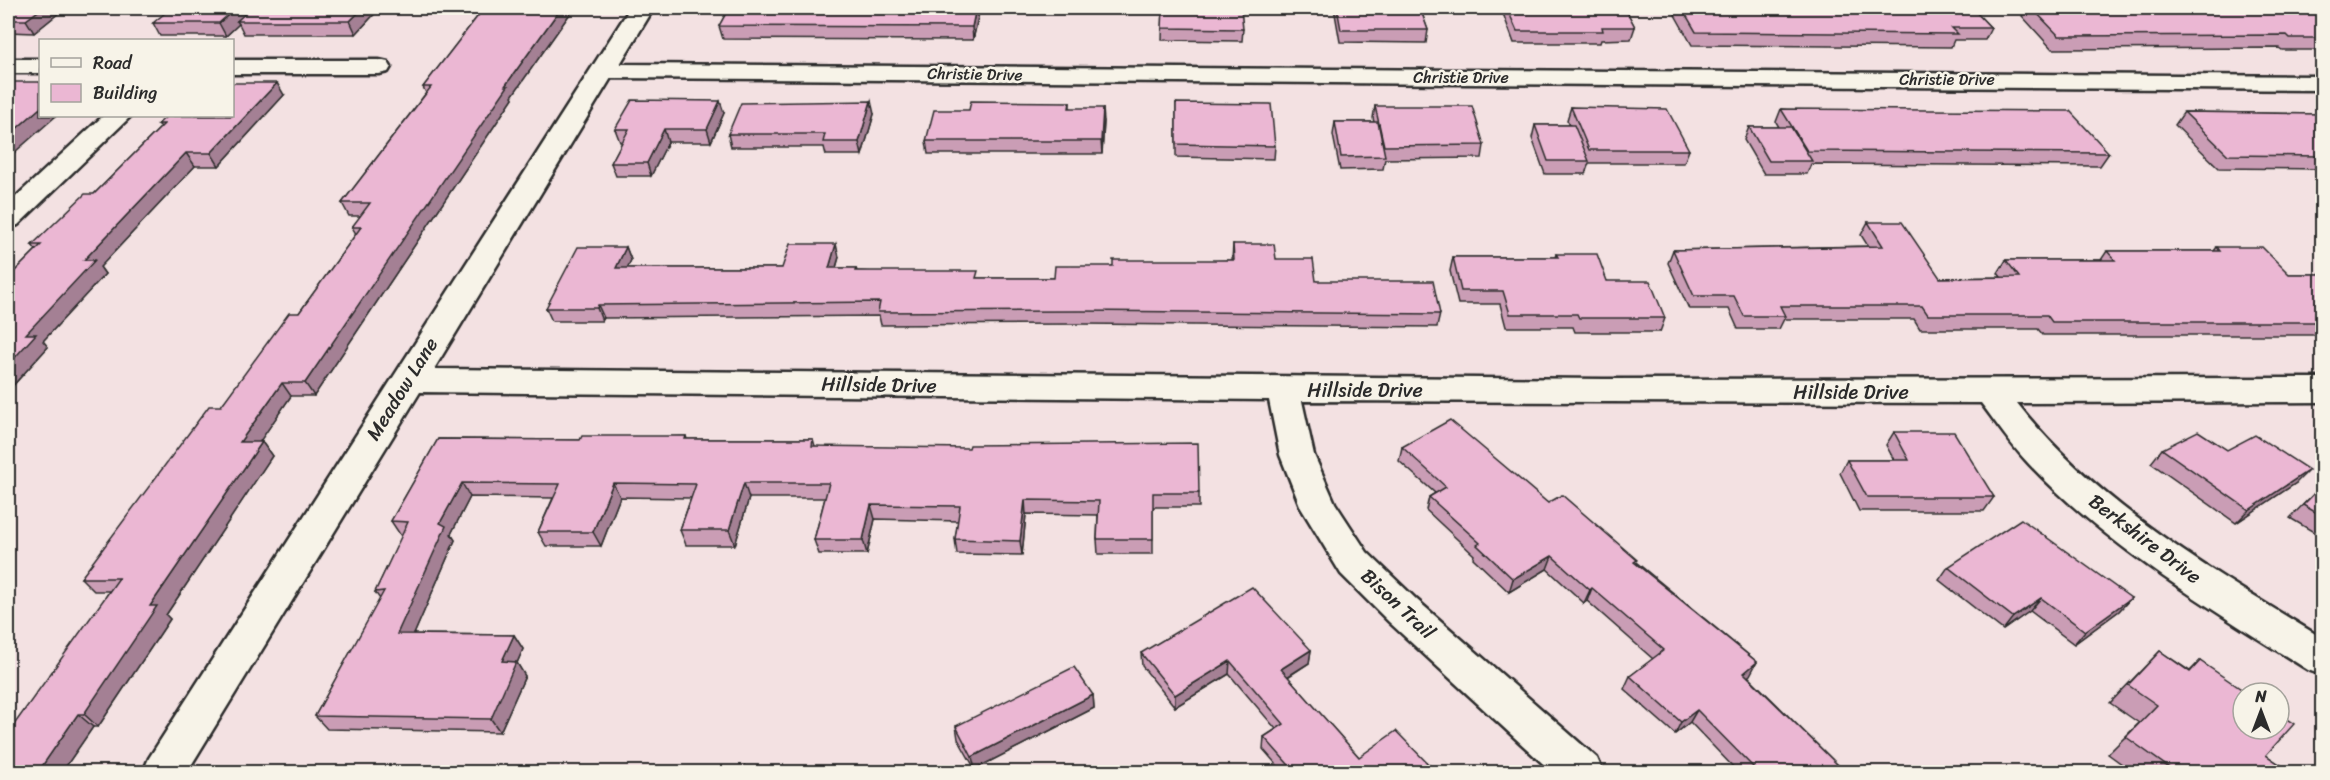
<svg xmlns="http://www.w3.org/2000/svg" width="2330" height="780" font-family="Sriracha,sans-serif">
	<rect width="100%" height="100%" fill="#f3e1e2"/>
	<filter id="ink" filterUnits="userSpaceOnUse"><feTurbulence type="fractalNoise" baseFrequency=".0167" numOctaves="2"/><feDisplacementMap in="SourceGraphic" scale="12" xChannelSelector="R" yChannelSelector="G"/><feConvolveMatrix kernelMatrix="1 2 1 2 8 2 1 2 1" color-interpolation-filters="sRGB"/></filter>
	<g filter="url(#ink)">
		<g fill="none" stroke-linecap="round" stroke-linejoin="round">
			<defs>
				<g id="minor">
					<path d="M630,8H654L620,64L2322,76V90L611,78L434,369L1604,379L2322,378V402L2017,403C2097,505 2214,572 2322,638V675L2308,670C2211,609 2109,548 2029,464C2011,445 1997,424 1981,403L1302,401L1314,455L1335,503L1367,552L1417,600L1597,758L1603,772H1552L1389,622L1341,574L1301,508L1280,455L1269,400L420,392L187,772H143L149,758Z"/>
					<rect x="8" y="59" width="32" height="14"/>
					<polygon points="232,60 379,60 388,62 391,67 388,72 379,74 232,74"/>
					<polygon points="103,116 131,116 18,225 8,228 8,204"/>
				</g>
			</defs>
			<use href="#minor" stroke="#2b2b2b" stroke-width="5"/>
			<use href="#minor" fill="#f7f3e8" fill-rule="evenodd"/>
		</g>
		<g fill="#ca9db5" stroke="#2b2b2b" stroke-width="1.5">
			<polygon points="8,8 65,8 34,33 8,32"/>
			<polygon points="380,8 356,34 244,34 239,24 226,36 160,36 153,23"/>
			<polygon points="484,8 574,8 512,96 513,98 314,396 291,396 259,442 262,442 272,456 166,615 170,619 98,727 93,727 62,772 8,772 109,591 94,591 81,578 221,406 299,313 356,234 352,227 361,216 349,216 342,203 426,93 423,87"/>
			<polygon points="729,8 980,8 973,40 723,39 719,26"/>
			<polygon points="1163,8 1243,29 1242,41 1162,40"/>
			<polygon points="1334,8 1420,8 1428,30 1426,43 1340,42"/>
			<polygon points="1501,8 1625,8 1635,27 1631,39 1601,40 1600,43 1514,43"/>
			<polygon points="1677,8 1972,8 1991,28 1985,40 1954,40 1951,47 1692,45 1675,15"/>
			<polygon points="2027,8 2322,8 2322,50 2282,50 2279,48 2052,49 2022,16"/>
			<polygon points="284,95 219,166 195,166 100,267 105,274 43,341 48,347 8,391 8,278 36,250 32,245 94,194 161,127 158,124"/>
			<polygon points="1070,102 1070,108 1104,121 1102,154 928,154 926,141"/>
			<polygon points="1176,103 1275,146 1274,159 1176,157"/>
			<polygon points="1375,106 1484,145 1482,158 1385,159 1383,169 1340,170 1333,135 1335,122 1374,122 1373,118"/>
			<polygon points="1571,107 1689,150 1684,163 1589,163 1585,174 1545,174 1532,138 1535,125 1570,125 1567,120"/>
			<polygon points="1781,109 2109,153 2100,166 1811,164 1807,174 1764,174 1744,140 1749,127 1779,127 1776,122"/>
			<polygon points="2184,112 2322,114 2322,169 2219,168 2175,125"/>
			<polygon points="724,113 711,142 668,142 651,176 616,176 611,163 622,142 620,142 615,129"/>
			<polygon points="874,114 862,155 826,155 824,147 731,147 728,134"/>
			<polygon points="1868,222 1940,278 2001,277 1998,273 2006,260 2101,260 2107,251 2214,251 2217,247 2289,274 2322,274 2322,333 2321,335 2043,335 2038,329 1920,329 1914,319 1784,319 1779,329 1738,329 1729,309 1689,309 1668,263 1673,250 1868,246 1861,235"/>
			<polygon points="1233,244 1276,259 1316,281 1440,314 1437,327 1082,324 881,325 879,316 604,318 602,321 552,321 546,308 626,247 631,260 627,268 782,268 839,257 836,268 856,268 857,271 978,278 1054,278 1113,266 1232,260"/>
			<polygon points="1556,254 1607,281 1665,318 1660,332 1575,332 1573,327 1506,327 1500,304 1458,304 1450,271 1453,257 1555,257"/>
			<polygon points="1894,432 1994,497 1984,511 1859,511 1840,473 1847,460 1894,460 1886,445"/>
			<polygon points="686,436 687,439 813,439 815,446 1199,493 1199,507 1153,507 1153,554 1098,554 1097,539 1098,515 1026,514 1022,555 957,554 955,539 958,521 875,519 867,554 819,554 814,540 825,498 749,498 735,545 686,545 680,530 691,498 620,497 601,546 546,546 538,532 553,498 470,497 451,534 455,540 414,634 514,635 523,649 517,663 525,676 500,732 327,729 315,716 380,599 375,592 402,536 401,536 391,521 438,439 580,440"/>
			<polygon points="1402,447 1548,503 1636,562 1757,662 1748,676 1845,772 1738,772 1690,722 1675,734 1624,689 1630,676 1653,659 1587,601 1584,603 1547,569 1509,592 1473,558 1474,555 1426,510 1429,497 1435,493 1399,461"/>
			<polygon points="2162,449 2227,450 2296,483 2236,523 2151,463"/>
			<polygon points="2322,485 2322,537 2290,518"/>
			<polygon points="1948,567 2131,598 2119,611 2074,644 2030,611 2003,630 1939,580"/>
			<polygon points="1311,650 1309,663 1288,677 1359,757 1436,772 1283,772 1263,749 1264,737 1276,729 1229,674 1175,707 1142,666 1141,653"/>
			<polygon points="2160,651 2190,671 2200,661 2266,755 2291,772 2133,772 2108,754 2139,723 2110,703"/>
			<polygon points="1093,695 1094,708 975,769 958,739 956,726"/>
		</g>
		<g fill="#a48094" stroke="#2b2b2b" stroke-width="1.5">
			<polygon points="42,8 65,8 34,33 26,20"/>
			<polygon points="236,8 255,8 237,21 239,24 226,36 219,23"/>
			<polygon points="363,8 380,8 356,34 350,21"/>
			<polygon points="561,8 574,8 512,96 513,98 314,396 305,383 505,86"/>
			<polygon points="976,8 980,8 973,40 972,27"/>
			<polygon points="277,83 284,95 219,166 211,153"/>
			<polygon points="720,101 724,113 711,142 707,129"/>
			<polygon points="871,101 874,114 862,155 859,142"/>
			<polygon points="40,108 40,116 56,116 8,158 8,136"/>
			<polygon points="1103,108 1104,121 1102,154 1101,141"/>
			<polygon points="664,129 668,142 651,176 647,163"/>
			<polygon points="186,153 195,166 100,267 105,274 43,341 48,347 8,391 8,365 26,334 84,260"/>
			<polygon points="836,244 839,257 832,281 829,268"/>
			<polygon points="626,247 631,260 621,281 616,268"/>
			<polygon points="598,305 604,318 602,321 597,308"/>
			<polygon points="282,383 291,396 250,456 240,442"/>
			<polygon points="262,442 272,456 166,615 170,619 98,727 84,714 150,606"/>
			<polygon points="2309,470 2296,483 2236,523 2249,510"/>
			<polygon points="462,483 470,497 451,534 455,540 408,648 397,634 440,523"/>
			<polygon points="613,483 620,497 601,546 593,532"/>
			<polygon points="744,483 749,498 735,545 729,530"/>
			<polygon points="1025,500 1026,514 1022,555 1020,541"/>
			<polygon points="871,505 875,519 867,554 863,540"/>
			<polygon points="1552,556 1547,569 1509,592 1513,579"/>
			<polygon points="1592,588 1587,601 1584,603 1590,590"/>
			<polygon points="2041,598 2030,611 2003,630 2013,617"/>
			<polygon points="2131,598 2119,611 2074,644 2085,631"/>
			<polygon points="514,635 523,649 517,663 525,676 500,732 491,719 502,661"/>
			<polygon points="1311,650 1309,663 1279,682 1281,669"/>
			<polygon points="1230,661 1229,674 1175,707 1175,695"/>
			<polygon points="1757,662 1750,675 1737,685 1744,673"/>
			<polygon points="1093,695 1094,708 975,769 972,757"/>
			<polygon points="1697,710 1690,722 1675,734 1681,722"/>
			<polygon points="78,714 93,727 62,772 38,772"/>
		</g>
		<g fill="#ebb7d3" stroke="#2b2b2b" stroke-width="1.5">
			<polygon points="8,8 42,8 26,20 8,20"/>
			<polygon points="171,8 236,8 219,23 153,23"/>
			<polygon points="251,8 363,8 350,21 237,21"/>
			<polygon points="484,8 561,8 505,86 508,86 305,383 282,383 240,442 262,442 150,606 157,606 84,714 78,714 38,772 8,772 8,733 119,578 81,578 209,406 221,406 289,313 299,313 361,227 352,227 370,203 342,203 431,87 423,87"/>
			<polygon points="729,8 976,8 972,27 719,26"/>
			<polygon points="1163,8 1241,8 1243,29 1162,28"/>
			<polygon points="1337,8 1420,8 1428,30 1341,30"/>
			<polygon points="1507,8 1625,8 1635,27 1602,27 1603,31 1517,31"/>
			<polygon points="1682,8 1972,8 1991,28 1952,28 1958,34 1696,32"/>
			<polygon points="2032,8 2322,8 2322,38 2290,38 2287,35 2059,36"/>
			<polygon points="8,82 40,82 40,108 8,136"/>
			<polygon points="232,83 277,83 211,153 186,153 84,260 95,260 26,334 36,334 8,365 8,278 41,245 32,245 85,194 94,194 164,124 158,124 167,116 232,116"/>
			<polygon points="632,100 720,101 707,129 664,129 647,163 611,163 629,129 615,129"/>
			<polygon points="871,101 859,142 823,142 825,134 728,134 741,103"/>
			<polygon points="971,101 1070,102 1069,108 1103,108 1101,141 926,141 934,110 969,110"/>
			<polygon points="1176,103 1271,104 1275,146 1176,144"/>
			<polygon points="1375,106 1472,106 1484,145 1384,146"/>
			<polygon points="1571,107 1667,109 1689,150 1589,150"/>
			<polygon points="1781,109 2070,111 2109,153 1807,151"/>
			<polygon points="2184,112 2322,114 2322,156 2228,155"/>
			<polygon points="1335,122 1378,122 1385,156 1341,157"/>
			<polygon points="1535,125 1574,125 1589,161 1548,161"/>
			<polygon points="1749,127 1791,127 1812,161 1769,161"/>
			<polygon points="1868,222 1902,222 1940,278 2019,277 2006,260 2115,260 2107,251 2220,251 2217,247 2262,247 2289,274 2322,274 2322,322 2052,322 2047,315 1928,315 1922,306 1780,306 1785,316 1744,316 1734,296 1694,296 1673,250 1883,246"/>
			<polygon points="790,244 836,244 829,268 856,268 855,271 978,271 976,278 1054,278 1055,266 1113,266 1113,260 1234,260 1233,244 1274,244 1276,259 1313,259 1316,281 1433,281 1440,314 1081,311 878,312 880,302 598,305 597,308 546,308 578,247 626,247 616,268 782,268"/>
			<polygon points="1556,254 1597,254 1607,281 1650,281 1665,318 1579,318 1577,314 1510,314 1503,291 1461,291 1453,257 1558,257"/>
			<polygon points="1450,420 1548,503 1562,495 1637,560 1634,562 1757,662 1744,673 1845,772 1758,772 1697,710 1681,722 1630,676 1664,650 1592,588 1590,590 1552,556 1513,579 1477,545 1480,543 1429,497 1446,487 1402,447"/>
			<polygon points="2198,431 2227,450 2255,435 2309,470 2249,510 2162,449"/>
			<polygon points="1894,432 1954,432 1994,497 1867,497 1847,460 1909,460"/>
			<polygon points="582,436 686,436 685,439 813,439 812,446 969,448 970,445 1198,443 1199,493 1153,493 1153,539 1097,539 1099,501 1025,500 1020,541 955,539 960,506 871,505 863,540 814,540 829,483 744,483 729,530 680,530 696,484 613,483 593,532 538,532 560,484 462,483 440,523 446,526 397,634 514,635 502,661 516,662 491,719 315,716 384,591 375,592 408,522 391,521 438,439 580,440"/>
			<polygon points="2322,486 2322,516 2303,505"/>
			<polygon points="2021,519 2131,598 2085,631 2041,598 2013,617 1948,567"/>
			<polygon points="1252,587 1311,650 1281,669 1359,757 1396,731 1436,772 1295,772 1264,737 1284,724 1230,661 1175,695 1141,653"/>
			<polygon points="2160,651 2190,672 2200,661 2247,693 2243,693 2243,729 2279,729 2279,714 2294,724 2266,755 2291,772 2175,772 2126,737 2157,705 2128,685"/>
			<polygon points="1074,667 1093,695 972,757 956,726"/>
		</g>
	</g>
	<g text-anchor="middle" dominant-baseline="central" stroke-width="5" stroke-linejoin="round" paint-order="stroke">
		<g font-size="16" fill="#2b2b2b" stroke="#f7f3e8">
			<text transform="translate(975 74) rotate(1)">Christie Drive</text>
			<text x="1461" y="77">Christie Drive</text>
			<text x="1947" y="79">Christie Drive</text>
		</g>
		<g font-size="20" fill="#2b2b2b" stroke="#f7f3e8">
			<text transform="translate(879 385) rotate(1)">Hillside Drive</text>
			<text transform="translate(402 389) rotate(-58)">Meadow Lane</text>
			<text x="1365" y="390">Hillside Drive</text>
			<text x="1851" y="392">Hillside Drive</text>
			<text transform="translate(2145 539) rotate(37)">Berkshire Drive</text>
			<text transform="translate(1398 604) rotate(43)">Bison Trail</text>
		</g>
	</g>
	<rect width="2330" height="780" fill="none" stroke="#f7f3e8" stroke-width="30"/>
	<rect x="15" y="15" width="2300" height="750" fill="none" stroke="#2b2b2b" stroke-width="2" filter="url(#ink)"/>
	<rect x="39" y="39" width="195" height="78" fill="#f7f3e8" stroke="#a5a39c" stroke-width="1.5"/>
	<rect x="51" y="58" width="30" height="9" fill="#f7f3e8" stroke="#a5a39c" stroke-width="1.5"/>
	<text x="93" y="69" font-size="18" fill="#2b2b2b">Road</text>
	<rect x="51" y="84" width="30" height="18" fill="#ebb7d3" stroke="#a5a39c" stroke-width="1.5"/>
	<text x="93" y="99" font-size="18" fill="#2b2b2b">Building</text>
	<g transform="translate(2261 711)"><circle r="28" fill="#f7f3e8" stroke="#a5a39c" stroke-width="1.5"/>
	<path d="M0-4.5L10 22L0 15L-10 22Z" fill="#2b2b2b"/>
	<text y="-9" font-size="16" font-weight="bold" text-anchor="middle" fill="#2b2b2b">N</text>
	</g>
</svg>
